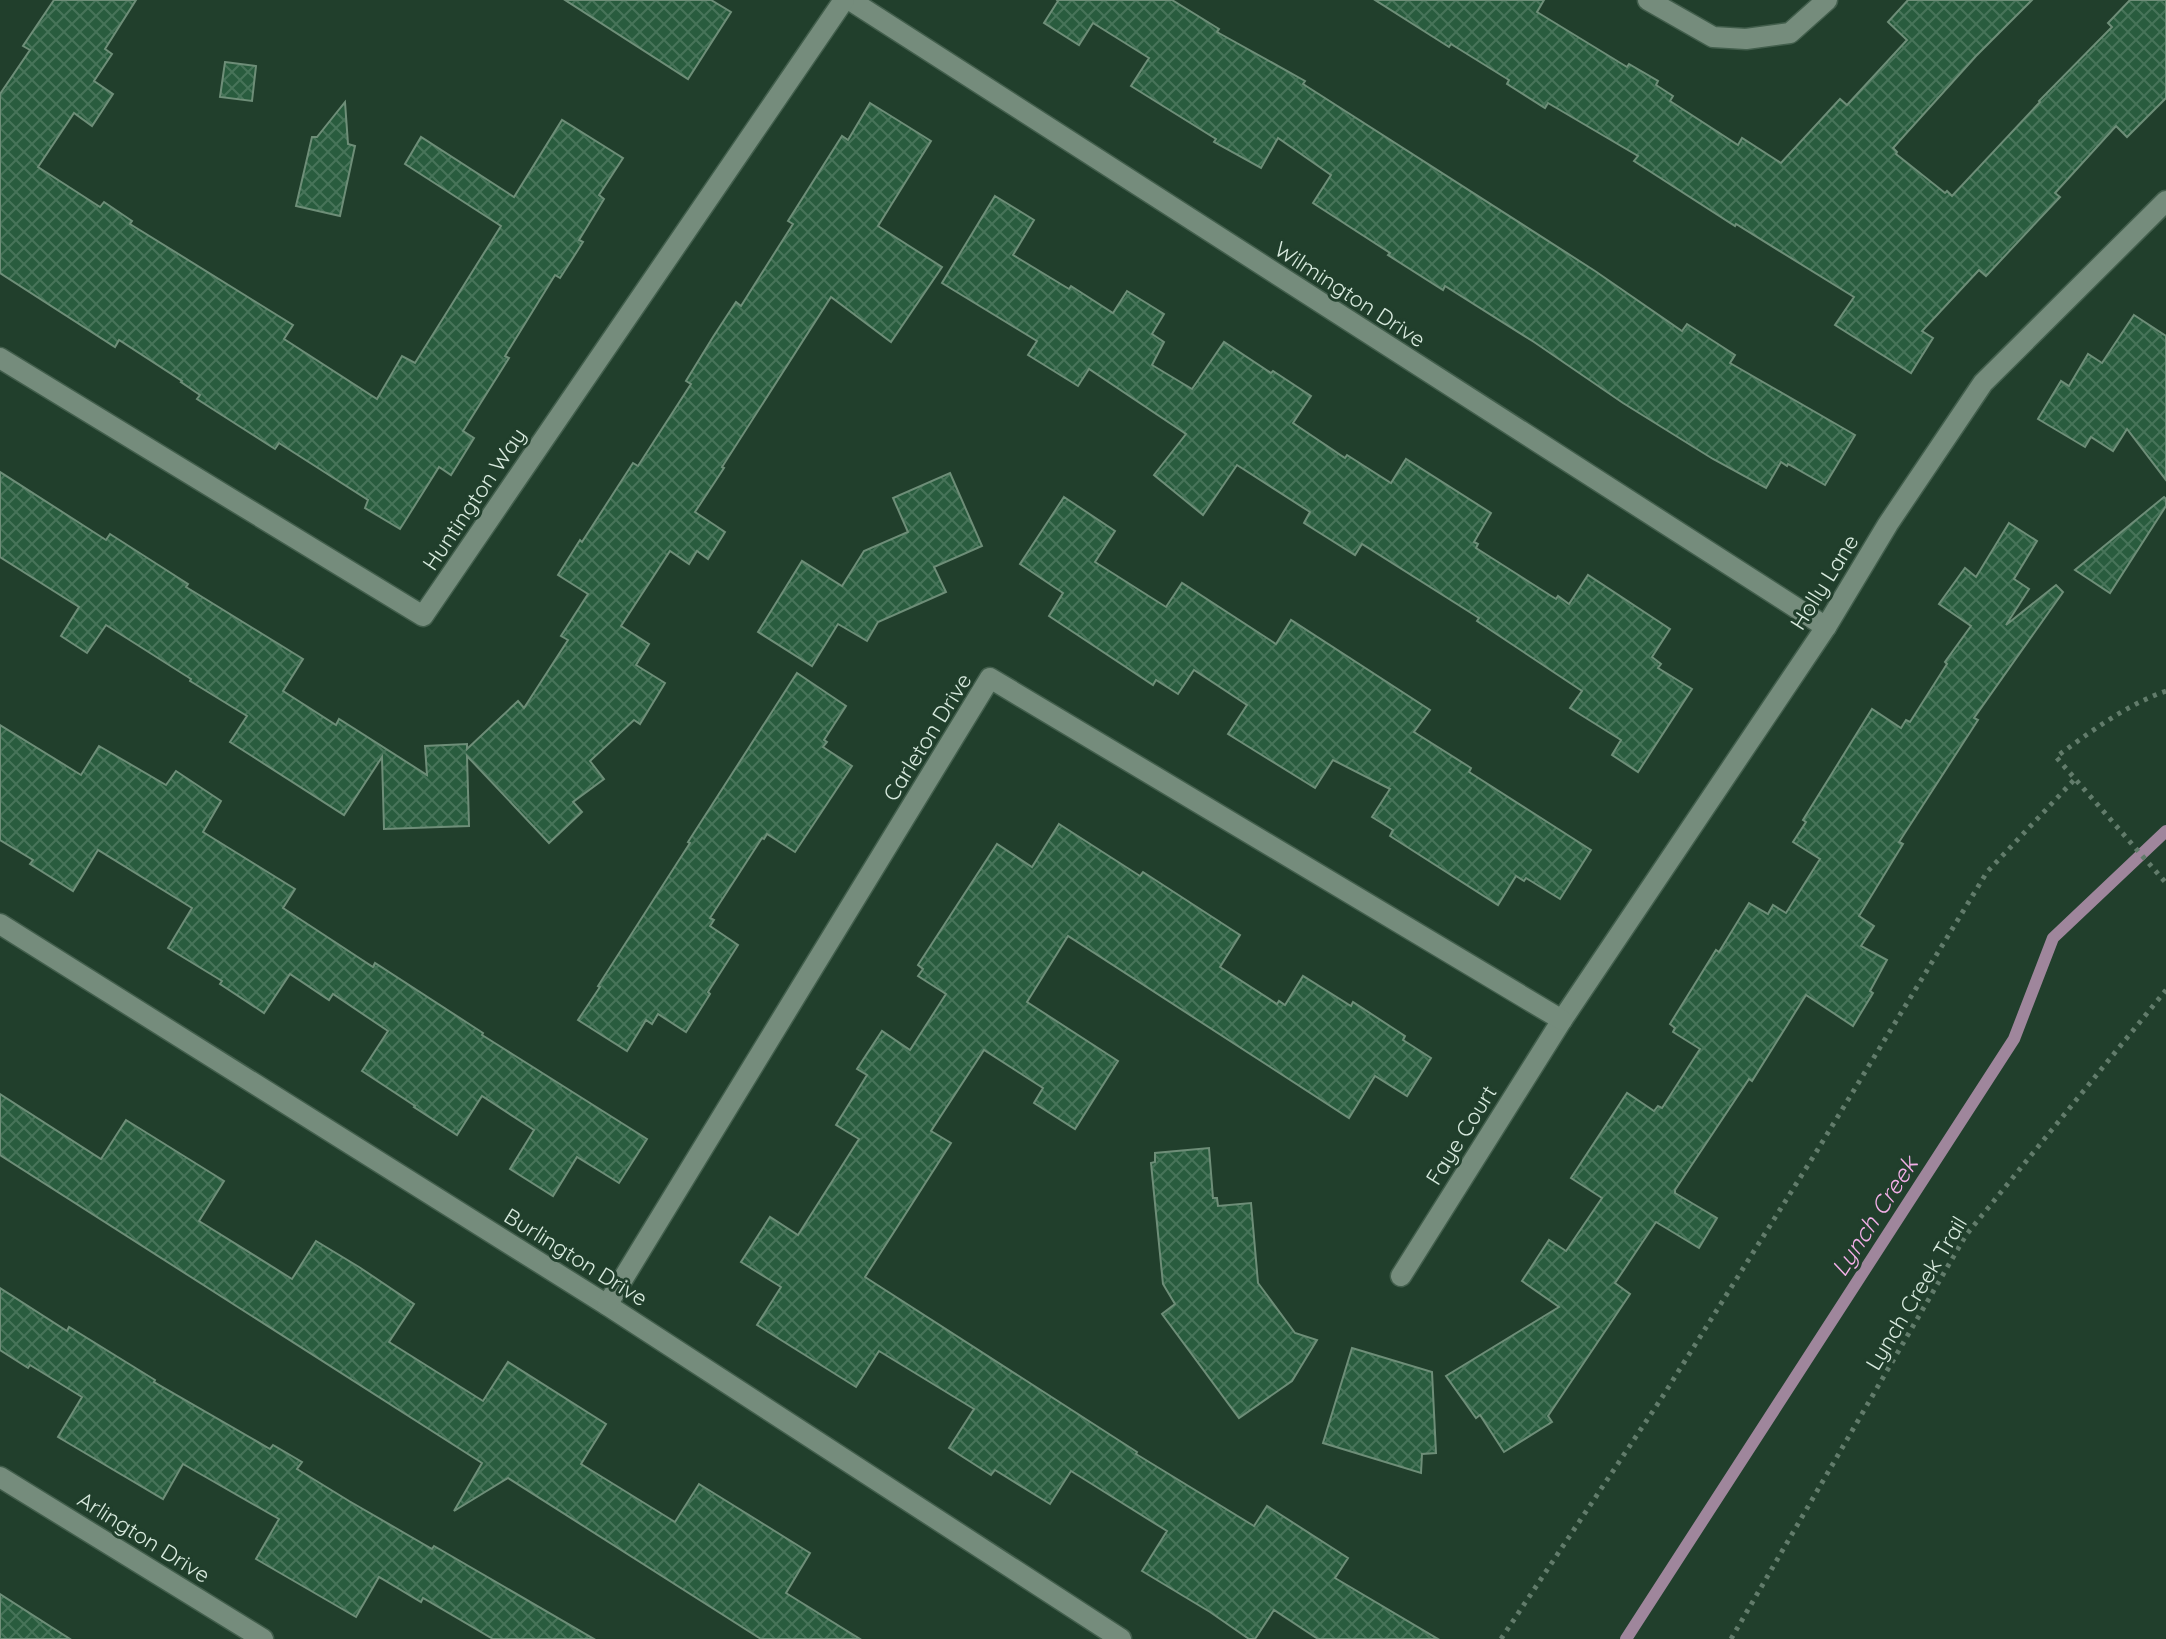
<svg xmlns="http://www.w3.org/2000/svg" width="2166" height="1639" font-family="Quicksand,sans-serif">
	<defs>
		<pattern id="building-cross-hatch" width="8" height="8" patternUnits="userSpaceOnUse" patternTransform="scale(2)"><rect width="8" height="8" fill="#295c3e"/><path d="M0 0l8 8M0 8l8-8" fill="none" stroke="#477459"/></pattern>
	</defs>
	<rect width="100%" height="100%" fill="#213f2c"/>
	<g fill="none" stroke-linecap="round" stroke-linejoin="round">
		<polyline stroke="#9f869c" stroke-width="12" points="1626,1639 2014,1039 2053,938 2166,831"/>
	</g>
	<g fill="url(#building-cross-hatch)" stroke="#6e8e78" stroke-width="2">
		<polygon points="54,0 136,0 105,49 112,54 94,81 113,94 92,126 74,113 38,167 100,207 104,202 132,221 130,224 293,325 284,339 377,399 402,356 415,363 501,226 405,164 421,137 514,197 562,120 623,158 599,195 604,199 579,240 583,242 560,278 555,275 505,356 509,358 463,431 474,438 451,475 439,467 400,529 365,508 368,500 279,443 275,449 197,399 200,395 181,382 182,381 119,340 115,347 0,273 0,94 30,50 23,46"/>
		<polygon points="565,0 711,0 731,12 688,79"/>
		<polygon points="1057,0 1172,0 1219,29 1217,32 1305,81 1303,84 1595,271 1682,331 1687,324 1735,355 1730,363 1855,435 1825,485 1788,464 1787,466 1781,462 1766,488 1713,459 1623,403 1534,342 1445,286 1443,290 1388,255 1390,253 1313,203 1331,175 1278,138 1261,168 1214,142 1216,139 1131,86 1149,58 1093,23 1079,45 1044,23 1058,1"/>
		<polygon points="1375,0 1544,0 1537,12 1627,67 1629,64 1658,81 1656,85 1673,96 1670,101 1738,145 1742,138 1781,163 1840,99 1847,105 1907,40 1888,22 1908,0 2032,0 1976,56 1893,148 1897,152 1896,154 1945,193 1947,191 1952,196 2040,102 2039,101 2112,27 2108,23 2130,0 2166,0 2166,98 2127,137 2116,126 2055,193 2060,197 1986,276 1979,270 1922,331 1933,338 1911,373 1835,325 1854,297 1736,224 1735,226 1634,161 1638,156 1548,103 1545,108 1507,84 1509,80 1451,44 1449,47"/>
		<polygon points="225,62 256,66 252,101 220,97"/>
		<polygon points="345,102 348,144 355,146 340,216 296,206 312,137 317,137"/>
		<polygon points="870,103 931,141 878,226 942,267 891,342 831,297 722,467 724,468 695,512 725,532 708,559 697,551 689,564 670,551 621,626 649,644 636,665 665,683 640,724 634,720 590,761 604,779 573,802 582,812 549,843 467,756 469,826 384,829 382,757 344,815 230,742 247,716 190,681 191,679 106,625 87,653 61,636 79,607 0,557 0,472 106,540 110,534 188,584 186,587 303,659 283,691 336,725 339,719 427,775 425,746 467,744 467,749 518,701 524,708 568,640 561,636 588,594 558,575 580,540 582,542 633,463 638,466 691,384 686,381 713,337 736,302 741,306 793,224 788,221 842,136 848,140"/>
		<polygon points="995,196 1034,220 1013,255 1069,289 1071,286 1113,313 1127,291 1164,314 1152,334 1164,342 1152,365 1192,389 1224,342 1271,373 1273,371 1311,396 1293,423 1345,458 1347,455 1391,483 1406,459 1491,513 1474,542 1478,544 1476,548 1556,599 1558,596 1569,604 1588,575 1670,629 1652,657 1661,664 1658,668 1692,689 1638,772 1612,755 1621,740 1570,708 1582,691 1477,621 1479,618 1362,544 1355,555 1304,523 1310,512 1237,465 1203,515 1154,475 1186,434 1089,369 1078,386 1028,355 1037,341 942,283"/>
		<polygon points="2134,315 2166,336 2166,480 2127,429 2113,451 2091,437 2085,447 2038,419 2061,381 2069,386 2088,354 2102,363"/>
		<polygon points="950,473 982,546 934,567 946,592 878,622 867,641 838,624 812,666 758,632 802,561 842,586 864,551 908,532 893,498"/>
		<polygon points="1064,497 1115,531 1095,562 1166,607 1182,583 1276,644 1291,620 1430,710 1414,732 1471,768 1469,772 1591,850 1560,899 1526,878 1524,881 1516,876 1498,905 1390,836 1393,830 1372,817 1390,789 1333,760 1315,788 1228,734 1247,705 1194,670 1178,694 1156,680 1153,685 1049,616 1063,593 1020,564"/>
		<polygon points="2164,497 2166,499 2166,506 2110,593 2075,570"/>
		<polygon points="2009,523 2037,541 2014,579 2029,589 2006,625 2056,585 2063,592 1974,718 1978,720 1899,842 1903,844 1859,916 1874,926 1861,946 1887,960 1870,991 1873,993 1853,1026 1806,995 1752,1081 1749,1079 1675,1190 1675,1193 1717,1218 1699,1248 1656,1222 1615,1283 1630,1294 1548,1416 1552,1422 1504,1452 1480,1415 1476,1418 1446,1376 1559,1307 1522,1281 1549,1240 1566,1251 1602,1198 1571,1178 1627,1093 1654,1111 1658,1106 1662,1108 1700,1049 1673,1032 1675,1028 1670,1024 1716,950 1719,952 1749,903 1768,914 1773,905 1786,913 1820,859 1793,842 1806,822 1803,820 1872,709 1901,728 1906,720 1910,722 1947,664 1945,662 1971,626 1939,604 1965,568 1976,577"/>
		<polygon points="797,673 846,706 824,740 827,742 823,747 852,766 795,852 767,834 764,839 762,838 710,918 714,920 710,926 738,945 708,992 710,994 686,1032 658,1014 652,1024 646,1020 627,1051 578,1020 600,987 598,986 690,843 688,842"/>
		<polygon points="0,725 81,775 99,746 166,785 176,771 221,801 203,832 295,889 283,908 373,967 375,963 483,1033 482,1035 647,1139 619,1183 577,1157 553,1196 510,1169 534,1130 482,1096 457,1135 414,1107 415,1106 362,1071 388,1031 333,994 329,1000 290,974 264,1013 220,984 222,981 168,948 192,908 98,850 73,891 30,864 33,860 0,840"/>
		<polygon points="1059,824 1140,876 1143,872 1240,935 1220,967 1277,1004 1279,1001 1285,1005 1303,976 1351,1006 1353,1002 1405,1036 1403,1040 1431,1058 1407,1096 1375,1076 1349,1118 1068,936 1027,1002 1118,1061 1075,1129 1034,1103 1043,1088 984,1050 931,1131 951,1143 865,1277 1137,1452 1136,1454 1254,1526 1267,1506 1348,1558 1335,1578 1438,1639 1318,1639 1274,1610 1255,1639 1249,1639 1210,1612 1142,1571 1167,1531 1071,1471 1050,1504 995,1470 991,1475 949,1448 974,1409 879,1351 856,1387 757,1325 781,1287 741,1262 770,1217 798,1235 859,1139 836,1125 867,1075 857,1069 882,1031 910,1050 946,994 918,976 923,969 918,965 997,844 1032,867"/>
		<polygon points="0,1094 101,1159 126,1120 224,1181 199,1221 292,1279 316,1241 359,1267 414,1304 389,1342 483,1401 508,1362 606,1424 581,1464 675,1522 699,1484 810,1553 786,1593 860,1639 761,1639 508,1478 454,1511 482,1463 0,1155"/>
		<polygon points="1209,1148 1213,1198 1217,1198 1218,1206 1251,1203 1258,1283 1295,1333 1317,1340 1292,1381 1239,1418 1162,1314 1175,1304 1163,1284 1151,1163 1155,1162 1155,1153"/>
		<polygon points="0,1288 67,1331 69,1327 155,1380 154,1382 270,1449 273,1445 302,1462 297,1469 349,1501 432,1549 434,1546 594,1639 493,1639 423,1598 421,1602 379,1577 356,1617 256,1559 279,1519 183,1464 163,1499 58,1437 82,1397 30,1365 28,1368 0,1350"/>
		<polygon points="1352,1348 1432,1372 1436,1453 1422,1454 1421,1473 1323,1443"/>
		<polygon points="0,1594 70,1639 0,1639"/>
	</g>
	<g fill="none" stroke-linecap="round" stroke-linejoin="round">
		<defs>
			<g id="minor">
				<polyline points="850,0 1826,627"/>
				<polyline points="1648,0 1713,37 1746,39 1790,33 1827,0"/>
				<polyline points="0,358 423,616 844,0"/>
				<polyline points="0,924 607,1305 1121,1639"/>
				<polyline points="1401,1276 1562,1020 1826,627 1888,524 1983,383 2166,201"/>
				<polyline points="607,1305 990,678 1562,1020"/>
				<polyline points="0,1477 263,1639"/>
			</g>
		</defs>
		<use href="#minor" stroke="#425e4c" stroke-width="23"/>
		<g stroke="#627c6b" stroke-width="5" stroke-dasharray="4 6" stroke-linecap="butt">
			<path d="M2166,691C2126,705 2090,732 2056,757L2166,883"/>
			<polyline points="1501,1639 1661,1399 1815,1154 1987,872 2075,779"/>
			<polyline points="1731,1639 1966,1235 2166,990"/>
		</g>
		<use href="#minor" stroke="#758c7c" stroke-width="20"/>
	</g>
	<g text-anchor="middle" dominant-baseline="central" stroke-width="6" stroke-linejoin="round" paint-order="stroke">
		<g font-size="22" fill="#d8eade" stroke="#213f2c">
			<text transform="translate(1350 294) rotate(33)">Wilmington Drive</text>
			<text transform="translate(474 499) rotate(-56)">Huntington Way</text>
			<text transform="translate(1824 582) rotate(-58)">Holly Lane</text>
			<text transform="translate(927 737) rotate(-58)">Carleton Drive</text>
			<text transform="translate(1461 1135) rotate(-58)">Faye Court</text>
			<text transform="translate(576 1257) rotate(32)">Burlington Drive</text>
			<text transform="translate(1916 1293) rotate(-59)">Lynch Creek Trail</text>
			<text transform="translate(144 1537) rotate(32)">Arlington Drive</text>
		</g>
		<g font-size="24" font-style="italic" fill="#f2afe7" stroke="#213f2c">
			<text transform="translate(1874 1216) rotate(-57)">Lynch Creek</text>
		</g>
	</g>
</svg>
